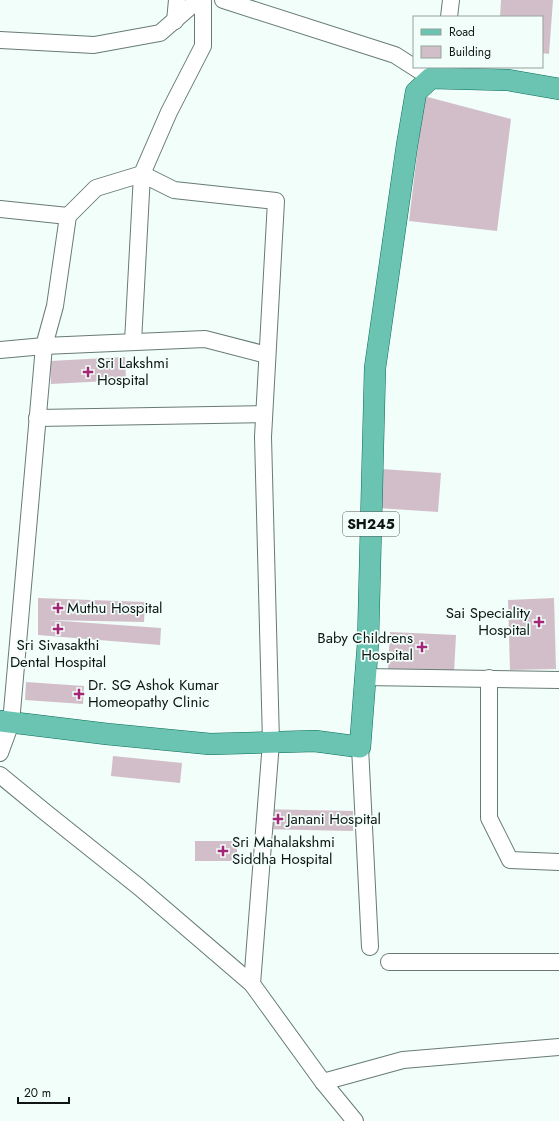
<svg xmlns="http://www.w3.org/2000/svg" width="559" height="1121" font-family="Jost,sans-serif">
	<rect width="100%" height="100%" fill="#f1fef9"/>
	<g fill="#d2bec8">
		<polygon points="501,0 553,0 549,54 542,53 542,17 500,17"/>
		<polygon points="424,96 511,119 497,231 409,221"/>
		<polygon points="125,357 126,380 51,384 50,361"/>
		<polygon points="381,469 441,473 438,512 378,508"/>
		<polygon points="38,598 145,602 144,622 48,620 161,628 160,645 38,635"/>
		<polygon points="554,598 556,669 510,670 508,600"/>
		<polygon points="390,632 456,635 454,673 388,669"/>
		<polygon points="26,682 84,686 83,704 25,700"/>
		<polygon points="113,756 182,763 180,783 111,776"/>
		<polygon points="257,809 353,811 353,831 256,829"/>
		<rect x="195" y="841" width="42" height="20"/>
	</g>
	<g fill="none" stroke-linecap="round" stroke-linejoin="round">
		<defs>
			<g id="minor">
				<polyline points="223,0 395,55 431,78 434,67"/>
				<polyline points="449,17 451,0"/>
				<polyline points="175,21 177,0"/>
				<polyline points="0,40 94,45 160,33 198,0"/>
				<polyline points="0,209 68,216"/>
				<polyline points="133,342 142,174 174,190 276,201 263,437 271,742 252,984 323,1082 355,1121"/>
				<polyline points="0,350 44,346 205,339 267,355"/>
				<polyline points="37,418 264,414"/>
				<polyline points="365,677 559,680"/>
				<polyline points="489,678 489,818 510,860 559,862"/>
				<polyline points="360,747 370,947"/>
				<polyline points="0,753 11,723 44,346 55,306 68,216 96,188 142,174 169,112 203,46 203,0"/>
				<polyline points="0,775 45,812 139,887 252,984"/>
				<polyline points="389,962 559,962"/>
				<polyline points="323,1082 403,1060 559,1047"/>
			</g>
			<polyline id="major" points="0,721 107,734 210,744 315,741 360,747 368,643 375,368 407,145 416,92 431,78 508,80 559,89"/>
		</defs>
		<use href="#minor" stroke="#677b74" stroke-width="18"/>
		<use href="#major" stroke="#0b6d59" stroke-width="22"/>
		<use href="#minor" stroke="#fff" stroke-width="16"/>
		<use href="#major" stroke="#6bc4b2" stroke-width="21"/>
	</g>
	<g fill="#a52677" stroke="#f1fef9" stroke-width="1.5">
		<path d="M86 366h4v4h4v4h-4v4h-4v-4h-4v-4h4z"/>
		<path d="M56 602h4v4h4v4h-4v4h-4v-4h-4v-4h4z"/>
		<path d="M537 616h4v4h4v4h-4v4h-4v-4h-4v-4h4z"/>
		<path d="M56 623h4v4h4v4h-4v4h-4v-4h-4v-4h4z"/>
		<path d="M420 641h4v4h4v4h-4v4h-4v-4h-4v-4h4z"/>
		<path d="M77 688h4v4h4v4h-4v4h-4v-4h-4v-4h4z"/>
		<path d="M276 813h4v4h4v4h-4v4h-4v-4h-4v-4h4z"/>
		<path d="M221 845h4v4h4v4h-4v4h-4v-4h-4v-4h4z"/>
	</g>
	<g text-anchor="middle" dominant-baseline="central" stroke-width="3.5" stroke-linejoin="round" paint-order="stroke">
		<rect fill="#f1fef9" stroke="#525b58" stroke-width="1" x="343" y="512" width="56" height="24" rx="3"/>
		<g font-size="14" font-weight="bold" fill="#0e1513">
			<text x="371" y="524">SH245</text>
		</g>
		<g font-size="15" fill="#0e1513" stroke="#f1fef9" text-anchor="start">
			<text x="97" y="363">Sri Lakshmi<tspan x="97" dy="17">Hospital</tspan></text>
			<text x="67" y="608">Muthu Hospital</text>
			<text x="530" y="613" text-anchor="end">Sai Speciality<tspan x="530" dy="17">Hospital</tspan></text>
			<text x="413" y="638" text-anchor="end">Baby Childrens<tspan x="413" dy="17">Hospital</tspan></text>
			<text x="58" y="645" text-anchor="middle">Sri Sivasakthi<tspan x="58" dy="17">Dental Hospital</tspan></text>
			<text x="88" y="685">Dr. SG Ashok Kumar<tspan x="88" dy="17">Homeopathy Clinic</tspan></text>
			<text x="287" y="819">Janani Hospital</text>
			<text x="232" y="842">Sri Mahalakshmi<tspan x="232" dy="17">Siddha Hospital</tspan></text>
		</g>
	</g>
	<rect x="413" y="16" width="130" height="52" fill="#f1fef9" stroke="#96a19d"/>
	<rect x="421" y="29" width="20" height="6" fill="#6bc4b2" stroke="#96a19d"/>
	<text x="449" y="36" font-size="12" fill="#0e1513">Road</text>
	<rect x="421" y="46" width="20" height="12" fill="#d2bec8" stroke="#96a19d"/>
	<text x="449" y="56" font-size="12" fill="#0e1513">Building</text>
	<path d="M18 1097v6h51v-6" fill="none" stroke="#0e1513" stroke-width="2"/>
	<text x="24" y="1097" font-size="12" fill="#0e1513" stroke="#f1fef9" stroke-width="3" paint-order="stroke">20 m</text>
</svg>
